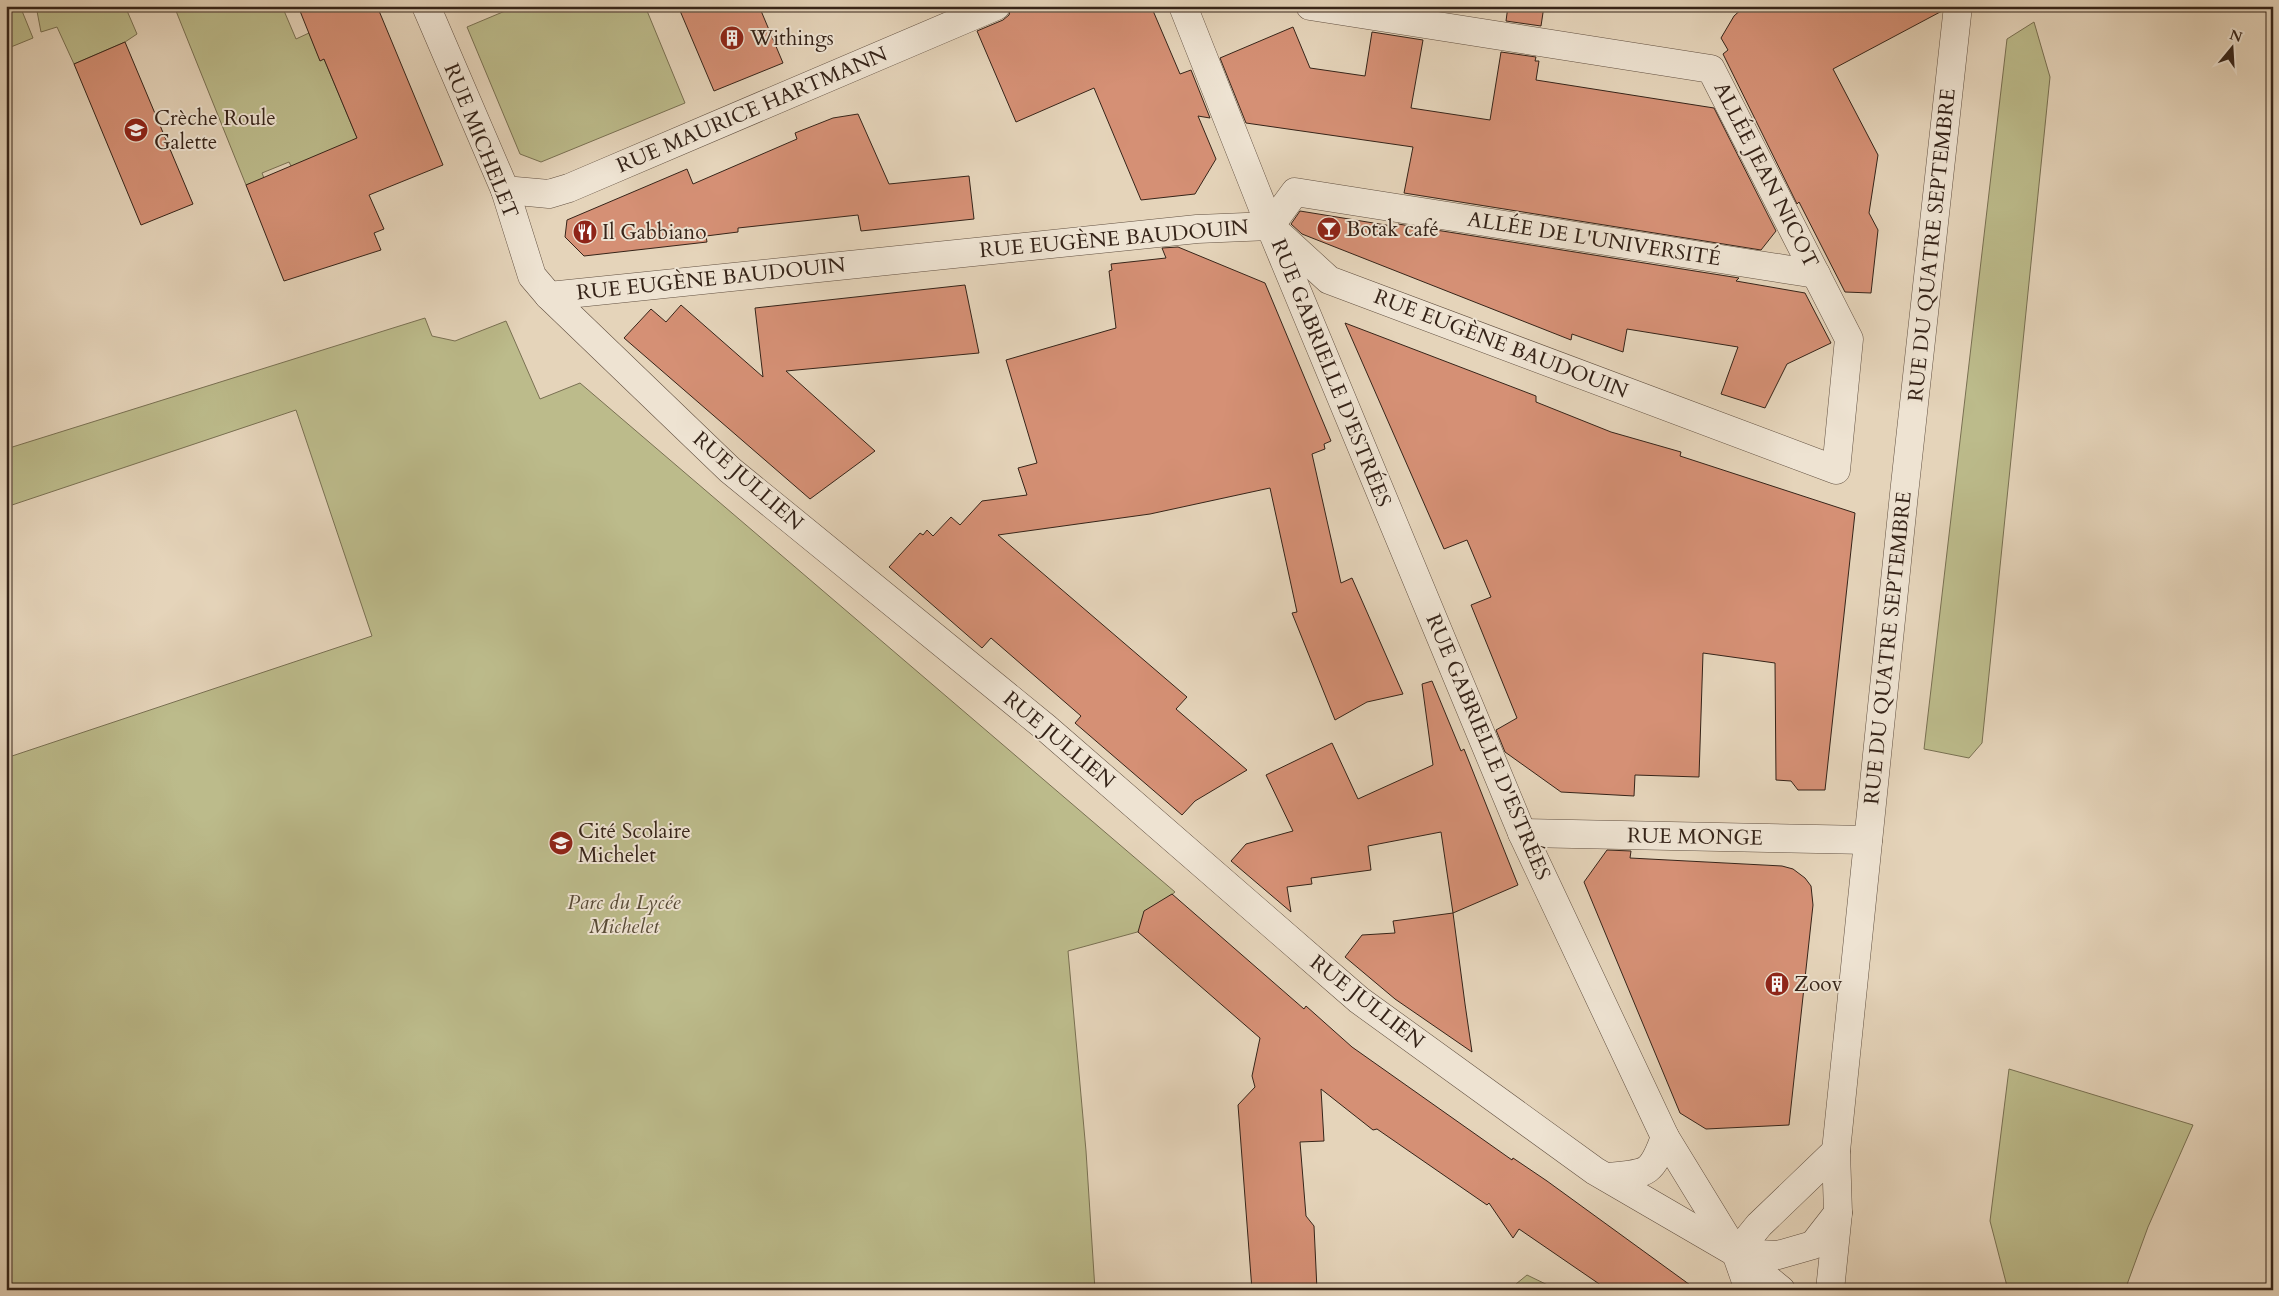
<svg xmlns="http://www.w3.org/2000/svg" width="2279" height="1296" font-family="Cardo,serif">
	<rect width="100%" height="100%" fill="#e5d4ba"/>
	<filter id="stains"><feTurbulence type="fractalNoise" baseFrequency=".004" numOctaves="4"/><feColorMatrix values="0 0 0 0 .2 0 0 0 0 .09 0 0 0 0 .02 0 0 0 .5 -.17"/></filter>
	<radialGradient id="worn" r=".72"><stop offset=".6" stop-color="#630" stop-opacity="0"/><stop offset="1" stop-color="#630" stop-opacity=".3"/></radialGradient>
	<g fill="#bcbb8b" stroke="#797052">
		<polygon points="6,6 20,6 33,38 6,49"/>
		<polygon points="36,6 125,6 137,34 125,42 74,64 57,27 41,32"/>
		<polygon points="174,6 282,6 296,39 309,33 320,60 324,59 368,164 291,166 289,162 262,173 264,178 246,185"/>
		<polygon points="517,6 645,6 685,103 541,162 520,154 467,27"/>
		<polygon points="2034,22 2050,77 1982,743 1969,758 1924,749 2007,39"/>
		<polygon points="425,318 432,336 455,341 506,321 540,399 580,383 1175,892 1170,896 1141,931 1068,951 1086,1151 1095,1290 6,1290 6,758 372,636 296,410 6,507 6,449"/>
		<polygon points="2009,1069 2193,1125 2148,1227 2125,1290 2008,1290 1990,1221"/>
		<polygon points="1527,1275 1558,1290 1517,1290 1516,1284"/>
	</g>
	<g fill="#d59075" stroke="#362419">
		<polygon points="298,6 377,6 443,165 369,195 384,229 374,233 381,250 284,281 246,185 357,138 324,59 320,61"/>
		<polygon points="678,6 759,6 783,63 714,91"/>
		<polygon points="1011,6 1151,6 1180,74 1191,70 1210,118 1198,116 1216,159 1195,194 1141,200 1094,88 1016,122 977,31 1003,20 1009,15"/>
		<polygon points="1508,6 1544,6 1541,26 1506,21"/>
		<polygon points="1745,6 1942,6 1942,11 1833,69 1878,155 1869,213 1878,230 1871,293 1845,292 1799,202 1797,204 1723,54 1728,50 1721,38 1734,16"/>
		<polygon points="1293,27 1310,68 1365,76 1372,32 1423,40 1411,108 1490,120 1501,52 1536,57 1535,61 1539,61 1536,80 1714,108 1776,231 1761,250 1404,193 1413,147 1246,123 1220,58"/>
		<polygon points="125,42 193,204 141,225 74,64"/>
		<polygon points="858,114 889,184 969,176 974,219 861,231 858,215 738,228 738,232 706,236 707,242 584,256 565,237 567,220 687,169 693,184 797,139 795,133 833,118"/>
		<polygon points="1300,211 1398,227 1398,224 1739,278 1736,281 1805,293 1831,343 1787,364 1765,408 1721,394 1738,347 1627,329 1623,352 1572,334 1571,340 1302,234 1291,224"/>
		<polygon points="1178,247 1265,283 1331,441 1324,444 1325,449 1312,454 1341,583 1352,578 1403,694 1367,702 1335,720 1292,613 1297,612 1270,488 1150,514 998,535 1187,697 1176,709 1247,770 1195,801 1182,815 1075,723 1081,716 991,638 982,648 889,567 920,533 923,535 927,530 933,536 951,517 960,525 982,501 1027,495 1018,468 1037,463 1006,360 1116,328 1109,271 1112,270 1111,264 1166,258 1162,248"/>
		<polygon points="965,285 979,353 786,371 875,451 810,499 624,338 651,309 666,322 681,305 763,377 755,308"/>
		<polygon points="1345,323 1536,396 1536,402 1611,432 1681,452 1680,456 1855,513 1825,790 1798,790 1791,781 1776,780 1775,663 1703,653 1699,777 1635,775 1634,796 1561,792 1505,752 1496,730 1517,718 1471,605 1491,597 1467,540 1444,549"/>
		<polygon points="1432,681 1461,751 1464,749 1518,885 1453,913 1441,832 1368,846 1371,870 1311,878 1312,884 1287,887 1291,912 1231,861 1246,844 1293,831 1266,775 1332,743 1358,799 1433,765 1422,684"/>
		<polygon points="1607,850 1631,851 1630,858 1782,866 1793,869 1805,878 1811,886 1813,905 1789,1125 1706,1129 1680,1113 1584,882"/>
		<polygon points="1172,894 1304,1009 1306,1006 1352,1047 1512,1160 1513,1158 1547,1181 1697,1290 1608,1290 1519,1229 1513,1238 1489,1203 1487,1205 1377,1129 1373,1130 1321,1089 1324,1141 1300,1142 1306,1216 1314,1226 1317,1290 1252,1290 1238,1105 1255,1087 1252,1076 1260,1038 1138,932 1144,911"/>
		<polygon points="1453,913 1465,1004 1472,1052 1395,999 1345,957 1362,935 1395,933 1393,921"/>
	</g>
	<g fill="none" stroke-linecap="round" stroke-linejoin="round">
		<defs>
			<g id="minor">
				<polyline points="426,6 505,190 532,276 549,296 730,470 1045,727 1359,1000 1595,1171 1736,1253 1781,1290"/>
				<polyline points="1183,6 1270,226 1522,833 1665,1137 1736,1253 1749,1290"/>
				<polyline points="505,190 549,194 569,188 996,6"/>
				<polyline points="1270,226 1295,192 1816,274"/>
				<polyline points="549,296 1197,229 1270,226 1329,280 1836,470 1849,339 1711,69 1310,6"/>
				<polyline points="1522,833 1868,840"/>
				<path d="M1607,1177C1647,1173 1651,1176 1665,1137"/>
				<polyline points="1736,1253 1759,1225 1836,1151"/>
				<polyline points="1736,1253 1778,1255 1813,1245 1838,1213"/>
				<polyline points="1830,1290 1838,1213 1836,1151 1904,494 1958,6"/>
			</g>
		</defs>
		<use href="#minor" stroke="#625041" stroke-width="29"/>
		<use href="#minor" stroke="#eee3d2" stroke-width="28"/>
	</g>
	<defs>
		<symbol id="building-disc" viewBox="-11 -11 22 22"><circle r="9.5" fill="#8f2418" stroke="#eee3d2"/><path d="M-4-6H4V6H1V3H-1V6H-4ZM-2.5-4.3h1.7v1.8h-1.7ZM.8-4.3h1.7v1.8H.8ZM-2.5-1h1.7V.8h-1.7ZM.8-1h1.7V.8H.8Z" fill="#fff"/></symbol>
		<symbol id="school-disc" viewBox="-11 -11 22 22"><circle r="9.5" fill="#8f2418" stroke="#eee3d2"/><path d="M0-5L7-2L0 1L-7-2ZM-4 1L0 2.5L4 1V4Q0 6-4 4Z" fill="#fff"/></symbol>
		<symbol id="bar-disc" viewBox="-11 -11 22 22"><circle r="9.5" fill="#8f2418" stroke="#eee3d2"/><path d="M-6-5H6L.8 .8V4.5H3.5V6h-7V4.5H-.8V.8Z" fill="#fff"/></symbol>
		<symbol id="restaurant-disc" viewBox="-11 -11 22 22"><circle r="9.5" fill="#8f2418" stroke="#eee3d2"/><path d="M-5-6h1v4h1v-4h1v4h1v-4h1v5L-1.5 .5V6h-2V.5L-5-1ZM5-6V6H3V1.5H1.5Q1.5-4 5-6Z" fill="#fff"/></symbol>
	</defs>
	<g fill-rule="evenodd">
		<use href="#building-disc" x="718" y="24" width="28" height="28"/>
		<use href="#school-disc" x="122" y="116" width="28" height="28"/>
		<use href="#bar-disc" x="1315" y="215" width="28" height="28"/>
		<use href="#restaurant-disc" x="571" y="218" width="28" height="28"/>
		<use href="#school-disc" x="547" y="829" width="28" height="28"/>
		<use href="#building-disc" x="1763" y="970" width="28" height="28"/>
	</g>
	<g text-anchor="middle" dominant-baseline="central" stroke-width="4" stroke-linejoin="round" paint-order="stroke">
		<g font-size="21" fill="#362419" stroke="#eee3d2" text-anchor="start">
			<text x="750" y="38">Withings</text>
			<text x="154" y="118">Crèche Roule<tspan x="154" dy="24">Galette</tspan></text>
			<text x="1346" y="229">Botak café</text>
			<text x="602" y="232">Il Gabbiano</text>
			<text x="578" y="831">Cité Scolaire<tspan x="578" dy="24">Michelet</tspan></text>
			<text x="1794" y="984">Zoov</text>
		</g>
		<g font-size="21" fill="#362419" stroke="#eee3d2">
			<text transform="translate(752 110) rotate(-23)">RUE MAURICE HARTMANN</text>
			<text transform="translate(481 141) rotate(68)">RUE MICHELET</text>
			<text transform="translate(1766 175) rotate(63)">ALLÉE JEAN NICOT</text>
			<text transform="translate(1114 239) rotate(-5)">RUE EUGÈNE BAUDOUIN</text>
			<text transform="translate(1594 239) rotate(9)">ALLÉE DE L'UNIVERSITÉ</text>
			<text transform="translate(1932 245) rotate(-84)">RUE DU QUATRE SEPTEMBRE</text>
			<text transform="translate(711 279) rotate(-6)">RUE EUGÈNE BAUDOUIN</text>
			<text transform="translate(1501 344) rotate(21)">RUE EUGÈNE BAUDOUIN</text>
			<text transform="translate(1331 373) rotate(68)">RUE GABRIELLE D'ESTRÉES</text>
			<text transform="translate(748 481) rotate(41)">RUE JULLIEN</text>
			<text transform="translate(1888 648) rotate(-84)">RUE DU QUATRE SEPTEMBRE</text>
			<text transform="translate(1059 740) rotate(40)">RUE JULLIEN</text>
			<text transform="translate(1488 747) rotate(67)">RUE GABRIELLE D'ESTRÉES</text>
			<text transform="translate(1695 837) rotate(1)">RUE MONGE</text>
			<text transform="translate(1367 1002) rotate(38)">RUE JULLIEN</text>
		</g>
		<g font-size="21" font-style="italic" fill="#584a36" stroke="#eee3d2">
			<text x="624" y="902">Parc du Lycée<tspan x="624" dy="24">Michelet</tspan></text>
		</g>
	</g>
	<rect width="2279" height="1296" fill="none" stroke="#e5d4ba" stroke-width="25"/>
	<rect x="8" y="8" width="2264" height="1281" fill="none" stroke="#362419" stroke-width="2.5"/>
	<rect x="12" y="12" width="2254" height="1271" fill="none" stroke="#362419"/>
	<g transform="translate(2232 48) rotate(18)" stroke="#eee3d2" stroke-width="4" paint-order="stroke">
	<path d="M0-4L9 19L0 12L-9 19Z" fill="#362419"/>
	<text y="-8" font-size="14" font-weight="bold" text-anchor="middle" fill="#362419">N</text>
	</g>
	<rect width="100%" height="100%" filter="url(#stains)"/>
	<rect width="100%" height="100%" fill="url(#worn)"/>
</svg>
